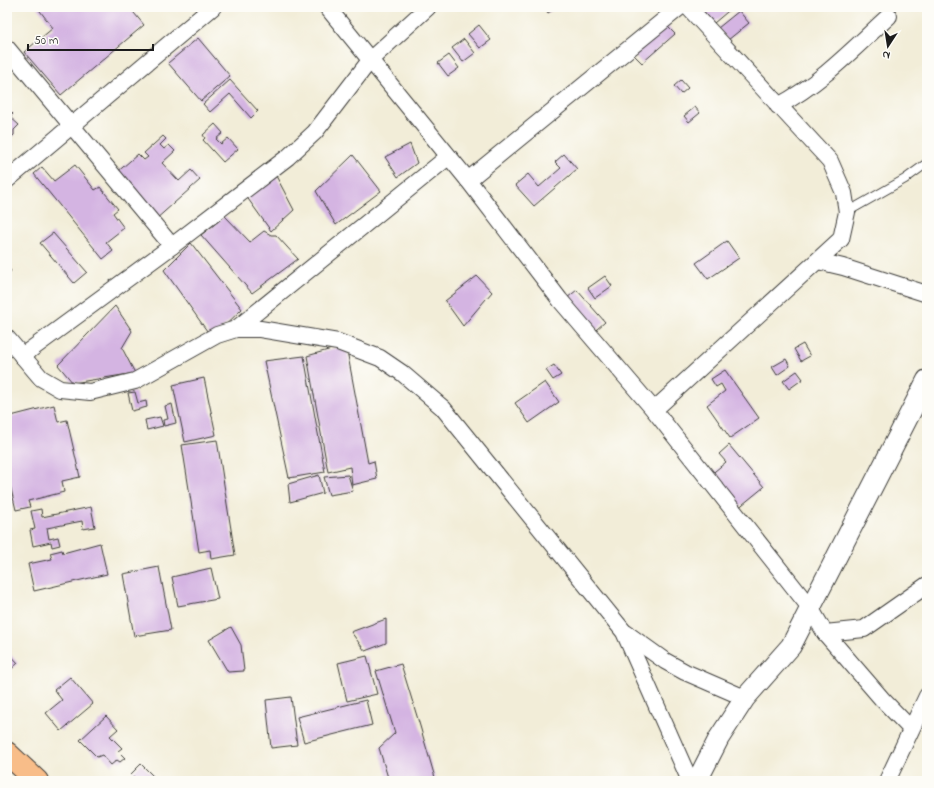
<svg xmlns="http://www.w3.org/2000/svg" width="934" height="788" font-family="'Indie Flower',sans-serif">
	<rect width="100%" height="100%" fill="#fdfcf7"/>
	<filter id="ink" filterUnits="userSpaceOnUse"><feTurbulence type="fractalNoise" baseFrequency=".025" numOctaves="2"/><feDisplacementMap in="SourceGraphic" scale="8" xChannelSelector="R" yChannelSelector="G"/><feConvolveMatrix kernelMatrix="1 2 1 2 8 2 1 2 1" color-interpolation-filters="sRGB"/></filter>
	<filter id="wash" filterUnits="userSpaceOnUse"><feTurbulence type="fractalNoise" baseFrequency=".012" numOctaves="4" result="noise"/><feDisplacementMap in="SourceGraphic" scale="16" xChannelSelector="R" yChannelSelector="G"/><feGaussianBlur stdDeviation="0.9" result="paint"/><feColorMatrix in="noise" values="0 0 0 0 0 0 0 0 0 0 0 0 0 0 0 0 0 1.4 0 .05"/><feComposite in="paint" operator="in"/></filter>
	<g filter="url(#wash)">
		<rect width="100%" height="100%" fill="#f2edd8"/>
		<g id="blocks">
			<g fill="#d4b4e2">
				<polygon points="37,7 129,7 144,25 61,95 24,52 53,28"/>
				<polygon points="544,7 557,7 548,13"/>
				<polygon points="700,7 733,7 714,23"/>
				<polygon points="739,11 749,23 728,40 718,28"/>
				<polygon points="664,23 675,34 642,63 631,52"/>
				<polygon points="479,25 491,40 480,48 468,34"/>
				<polygon points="198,38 230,76 201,101 168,63"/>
				<polygon points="464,39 475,53 463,62 452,48"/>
				<polygon points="449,55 459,68 448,76 438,63"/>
				<polygon points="230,80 258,111 251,118 230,94 210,112 203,104"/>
				<polygon points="681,80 688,88 681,94 674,86"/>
				<polygon points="695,107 700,113 689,122 684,116"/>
				<polygon points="8,109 13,114 10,117 19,125 14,130 14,135 7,141"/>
				<polygon points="215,124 223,133 216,139 221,144 228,138 238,149 223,162 203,140 205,138 203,135"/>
				<polygon points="163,136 166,139 160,145 164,149 169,145 175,151 162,163 179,181 191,170 200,180 155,220 115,174 138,154 144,160 148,157 144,153"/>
				<polygon points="410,144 417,163 398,177 385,157"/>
				<polygon points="564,154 577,169 534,206 515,185 528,174 539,187 561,168 555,162"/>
				<polygon points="353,155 381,191 336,225 316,191"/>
				<polygon points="75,165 95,190 100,187 118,209 113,213 124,228 106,242 113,251 103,259 34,174 42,167 54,181"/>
				<polygon points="275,174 294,210 271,231 246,196"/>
				<polygon points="225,216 250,242 264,231 271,235 276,235 298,259 252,293 201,235"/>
				<polygon points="53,233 87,272 74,283 40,243"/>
				<polygon points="727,241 739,258 708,279 696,263"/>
				<polygon points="191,243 242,309 212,338 164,270"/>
				<polygon points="7,266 11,271 7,275"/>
				<polygon points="477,276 492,292 463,326 445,301"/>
				<polygon points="605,276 612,286 595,298 588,288"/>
				<polygon points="577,290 605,322 596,330 567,298"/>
				<polygon points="115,306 132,331 122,348 135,373 73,383 58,365"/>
				<polygon points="803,344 810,356 801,361 794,349"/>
				<polygon points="346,345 368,463 374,461 377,479 352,485 350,467 328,472 307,356"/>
				<polygon points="304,356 325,472 289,478 264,361"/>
				<polygon points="786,359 790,366 777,375 772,367"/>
				<polygon points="554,365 561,375 553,380 546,370"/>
				<polygon points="725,370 759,418 730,438 707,405 725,391 721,384 716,387 711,379"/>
				<polygon points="797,371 803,379 789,389 783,381"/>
				<polygon points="204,378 216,435 185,442 173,385"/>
				<polygon points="545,382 559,402 529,423 515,403"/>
				<polygon points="135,392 138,403 146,401 147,407 132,411 128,393"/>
				<polygon points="172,404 176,423 164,426 163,420 168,419 165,406"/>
				<polygon points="54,405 58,422 67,420 80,477 62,481 64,492 28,501 30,507 16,510 7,472 7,417"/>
				<polygon points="160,417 163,426 147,430 145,420"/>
				<polygon points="217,440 235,555 211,559 210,550 199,552 182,445"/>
				<polygon points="729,445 764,487 737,509 709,476 726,462 719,454"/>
				<polygon points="319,475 323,493 290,502 288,484"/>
				<polygon points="348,475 353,491 329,495 324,477"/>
				<polygon points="91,507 95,527 83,529 82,521 47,528 49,539 58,537 60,545 52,547 51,542 33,546 30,530 35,529 31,511 41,509 42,517"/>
				<polygon points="100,543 107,574 34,591 28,564 52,559 50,553 62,550 63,553"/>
				<polygon points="159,567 171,630 134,636 123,574"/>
				<polygon points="211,568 218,599 178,606 172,577"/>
				<polygon points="386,619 386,643 365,651 351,632"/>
				<polygon points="231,627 241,645 244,671 228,672 209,640"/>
				<polygon points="7,651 18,663 7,673"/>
				<polygon points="367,656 377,694 347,701 338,663"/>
				<polygon points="401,664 420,726 436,781 389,781 379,748 395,733 376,671"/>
				<polygon points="70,677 93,704 61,731 46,713 62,700 54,690"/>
				<polygon points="291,697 297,745 271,748 266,700"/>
				<polygon points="366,700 372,725 304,742 297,717"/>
				<polygon points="106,716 118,729 110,736 122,748 118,751 125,758 120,762 117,760 111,765 102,755 97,757 80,740"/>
				<polygon points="141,764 158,781 138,781 131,774"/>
			</g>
		</g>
	</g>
	<g filter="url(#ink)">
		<use href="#blocks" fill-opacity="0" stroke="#3c3b38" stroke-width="1"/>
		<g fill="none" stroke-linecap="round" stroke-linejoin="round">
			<defs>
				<polyline id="service" points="847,212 905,179 927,163"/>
				<g id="minor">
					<polyline points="327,7 468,180 560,300 654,410 811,609 825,633 864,629 927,585"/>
					<polyline points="7,48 172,246"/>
					<path d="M778,106C821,83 853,49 889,16"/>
					<polyline points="7,180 213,7"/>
					<polyline points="468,180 680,7"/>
					<polyline points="818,261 843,267 927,294"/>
					<polyline points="236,329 448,157"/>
					<polyline points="7,338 41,378 60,389 90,392 135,381 217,335 236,329 260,329 338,342 380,358 402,373 443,408 624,632 690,781"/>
					<polyline points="22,356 172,246 288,157 315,132 371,59 428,7"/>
					<polyline points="654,410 841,239 847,212 844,193 830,161 688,7"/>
					<polyline points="626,633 665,661 685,672 745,698"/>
					<polyline points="825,633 882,699 910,728"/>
					<polyline points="887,781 927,696"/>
				</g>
				<polyline id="tertiary" points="697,781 719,738 745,698 791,646 927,380"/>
				<polyline id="trunk" points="7,753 37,781"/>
			</defs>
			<use href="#service" stroke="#3c3b38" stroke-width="10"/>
			<use href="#minor" stroke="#3c3b38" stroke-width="18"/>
			<use href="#tertiary" stroke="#3c3b38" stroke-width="22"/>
			<use href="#trunk" stroke="#3c3b38" stroke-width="24"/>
			<use href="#service" stroke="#fff" stroke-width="8"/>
			<use href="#minor" stroke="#fff" stroke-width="16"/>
			<use href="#tertiary" stroke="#fff" stroke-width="20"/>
			<use href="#trunk" stroke="#f8bd89" stroke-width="22"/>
		</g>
	</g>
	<rect width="934" height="788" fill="none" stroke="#fdfcf7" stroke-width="24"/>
	<g transform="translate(888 46) rotate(192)" stroke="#fdfcf7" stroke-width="3" paint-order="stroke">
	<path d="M0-3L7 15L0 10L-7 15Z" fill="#1c1c1c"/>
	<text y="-6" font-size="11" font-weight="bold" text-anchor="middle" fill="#1c1c1c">N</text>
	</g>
	<path d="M28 44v6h125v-6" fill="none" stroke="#1c1c1c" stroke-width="2"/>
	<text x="34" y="44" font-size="12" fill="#1c1c1c" stroke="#fdfcf7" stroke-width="3" paint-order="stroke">50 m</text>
</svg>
